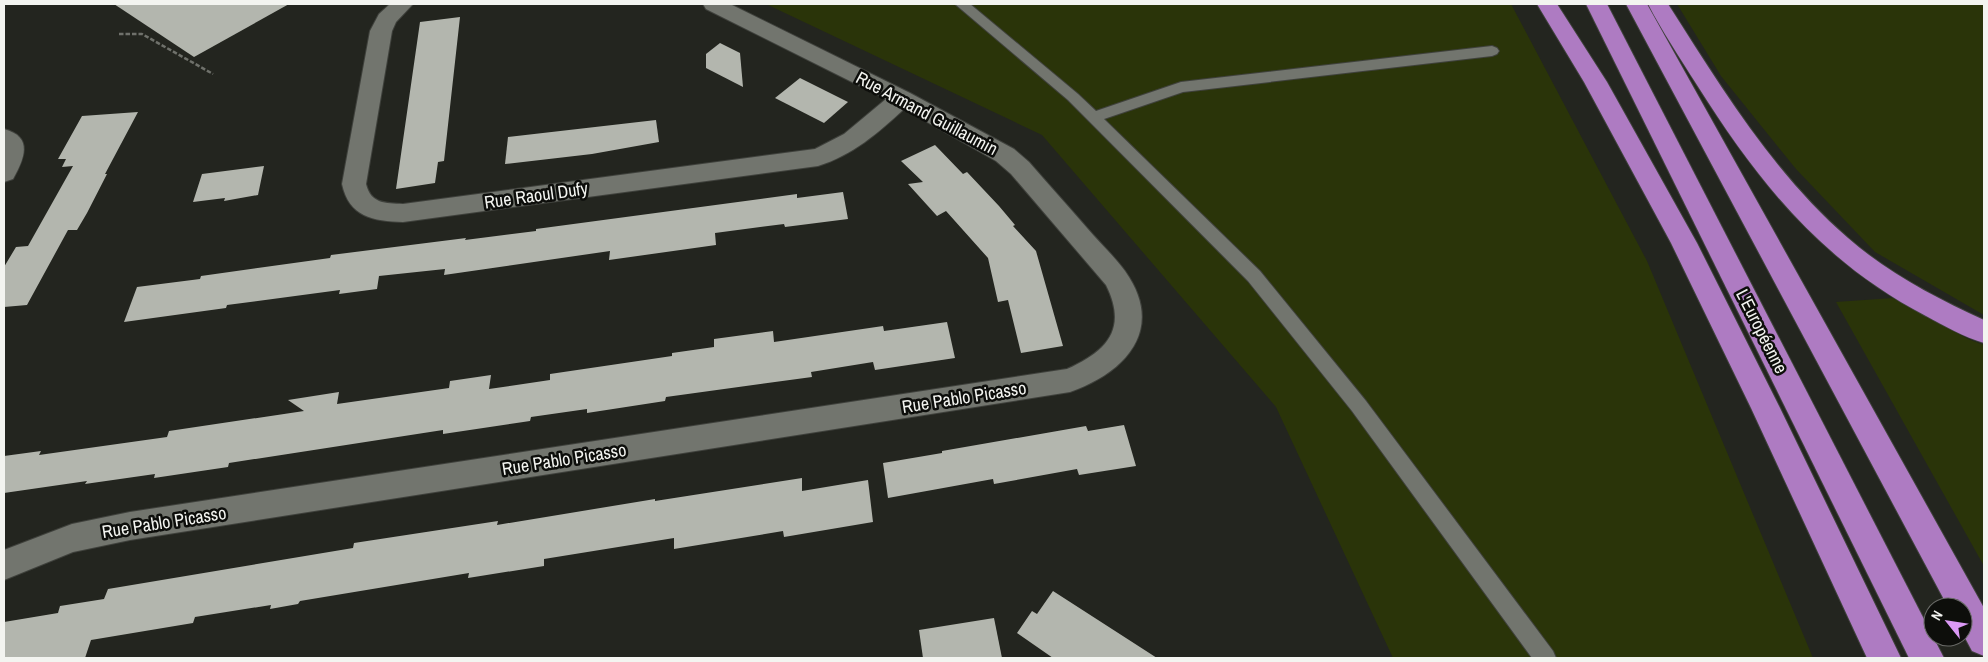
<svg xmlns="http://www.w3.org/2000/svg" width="1988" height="662" font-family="'Archivo Narrow',sans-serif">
	<rect width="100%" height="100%" fill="#23251f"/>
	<g fill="#2a3409">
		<polygon points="766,4 1511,4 1647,261 1813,658 1393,658 1276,407 1042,135"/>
		<polygon points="1677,4 1984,4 1984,315 1875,252 1796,169 1721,76"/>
		<polygon points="1893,298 1968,339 1984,345 1984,566 1836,302"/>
	</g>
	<g fill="#b3b6ae">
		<polygon points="114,4 289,4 194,57"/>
		<polygon points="460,17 444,161 438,162 435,183 396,189 420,22"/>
		<polygon points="720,43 740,53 743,87 706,68 706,54"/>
		<polygon points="800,78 848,102 824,123 775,98"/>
		<polygon points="138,112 105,174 107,174 87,213 77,230 68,230 27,305 4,307 4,267 16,247 28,246 73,166 62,167 66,159 58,159 82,116"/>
		<polygon points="656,120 659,142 592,154 505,164 508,137"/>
		<polygon points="935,145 963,174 967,172 999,206 1015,225 1013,226 1036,251 1063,346 1021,353 1008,300 998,302 988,258 946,211 937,216 908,184 923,182 901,161"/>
		<polygon points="264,166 258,195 224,201 225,198 193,202 202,174"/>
		<polygon points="843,192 848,219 785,227 784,224 715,233 716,245 609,260 610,251 444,275 445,269 379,276 377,289 339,294 340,290 227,305 226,308 124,322 137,287 200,279 201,276 330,258 331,255 466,238 465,240 536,231 536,229 797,194 797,198"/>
		<polygon points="947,322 955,358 875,370 873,362 811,372 812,377 666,397 665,401 587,413 587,409 531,417 530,421 443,434 443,430 229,463 228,467 154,478 155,474 85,484 87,481 4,493 4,456 41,451 39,455 167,437 169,431 304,411 288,400 339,392 337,404 449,388 450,381 491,375 489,389 550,380 550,374 672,356 672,353 714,347 714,339 773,331 774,342 883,326 884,331"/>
		<polygon points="1124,425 1136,466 1079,475 1077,469 994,484 993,479 888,498 883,463 942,453 942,451 1086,426 1088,431"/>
		<polygon points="802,478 802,491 868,480 873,522 784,537 783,531 674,549 674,538 544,559 544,566 468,578 469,573 300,601 298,604 270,609 271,605 195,617 193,623 91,640 85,658 4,658 4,622 58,613 60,606 104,599 108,589 353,548 354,543 498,521 497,525 655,499 655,501"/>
		<polygon points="1053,591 1157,658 1053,658 1017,633 1032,611 1037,614"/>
		<polygon points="994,618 1002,658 923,658 919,630"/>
	</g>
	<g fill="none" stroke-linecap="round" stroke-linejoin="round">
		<defs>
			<polygon id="service" points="955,4 970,4 1078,94 1096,111 1181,82 1492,46 1497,48 1499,51 1497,54 1492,56 1183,92 1104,119 1260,271 1366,401 1553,651 1556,658 1532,658 1352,411 1248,281 1068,100"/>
			<g id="minor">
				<path d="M390,4H413L396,22L392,31L366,184C371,204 385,203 403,204L815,149L844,134L886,99L706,9L703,4H730L910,93L1014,149L1029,162C1048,184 1068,206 1087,228C1099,242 1114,256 1125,271C1166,329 1126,372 1070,392L130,540L73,552L4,580V550L72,524L130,512L1067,369C1107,351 1128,329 1106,285L1011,174L996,161L904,109C878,133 853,155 818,166L403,222C373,221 349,217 342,184L370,31L379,14Z"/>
				<path d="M4,129C34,137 24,159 13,179L4,182Z"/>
			</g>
			<g id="motorway">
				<polygon points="1537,4 1557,4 1607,82 1697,243 1780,408 1901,658 1867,658 1751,408 1671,243 1584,82"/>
				<polygon points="1586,4 1607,4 1944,658 1909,658"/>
				<polygon points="1626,4 1647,4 1984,608 1984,656 1972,651 1963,634 1963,607 1948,607"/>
				<path d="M1648,4H1668C1721,87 1773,173 1848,238C1888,273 1936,298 1984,320V343C1964,337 1944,326 1926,316C1821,261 1759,183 1697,85C1680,58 1662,31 1648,4Z"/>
			</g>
		</defs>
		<use href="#service" stroke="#3f413c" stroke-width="2"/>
		<use href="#minor" stroke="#3f413c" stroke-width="2"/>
		<use href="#motorway" stroke="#3f413c" stroke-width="2"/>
		<polyline stroke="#6f716b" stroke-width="2.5" stroke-dasharray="4.5 2" stroke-linecap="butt" points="119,34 142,34 213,74"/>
		<use href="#service" fill="#72756e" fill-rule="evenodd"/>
		<use href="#minor" fill="#72756e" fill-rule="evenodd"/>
		<use href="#motorway" fill="#ae7bc2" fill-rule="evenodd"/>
	</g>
	<g text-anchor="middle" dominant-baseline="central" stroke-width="5" stroke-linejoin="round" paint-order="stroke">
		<g font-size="18" fill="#f3f4f0" stroke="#0d0e0b">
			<text transform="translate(927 113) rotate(28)">Rue Armand Guillaumin</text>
			<text transform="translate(536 195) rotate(-8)">Rue Raoul Dufy</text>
			<text transform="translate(1762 331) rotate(63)">L'Européenne</text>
			<text transform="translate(964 397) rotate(-9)">Rue Pablo Picasso</text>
			<text transform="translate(564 459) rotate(-9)">Rue Pablo Picasso</text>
			<text transform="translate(164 522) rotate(-9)">Rue Pablo Picasso</text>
		</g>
	</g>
	<rect width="1988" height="662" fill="none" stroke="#f3f4f0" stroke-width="10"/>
	<g transform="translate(1948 622) rotate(300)"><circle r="24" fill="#0d0e0b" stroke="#696a67"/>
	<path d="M0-4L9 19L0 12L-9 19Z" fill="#db99f5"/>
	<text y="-8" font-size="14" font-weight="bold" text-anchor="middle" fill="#f3f4f0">N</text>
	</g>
</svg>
